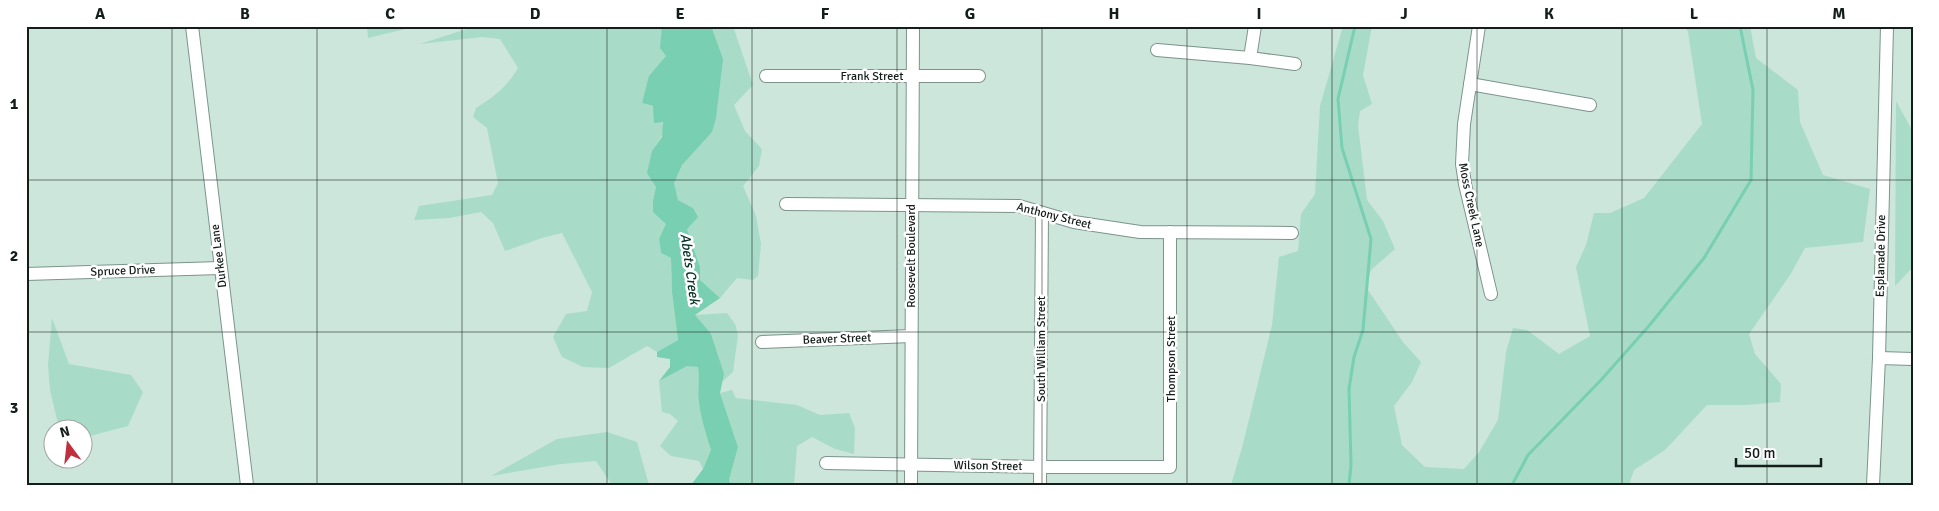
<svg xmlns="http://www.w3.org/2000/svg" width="1939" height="511" font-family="Signika,sans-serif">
	<rect width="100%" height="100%" fill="#cce6dc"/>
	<g fill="#a9dbc9">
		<polygon points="367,26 418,26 368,38"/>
		<path d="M476,26H733L753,85L734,105L745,131L762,149L759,166L743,186L756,216L761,244L758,276L753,280L737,278L720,298L700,280L699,264L687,229L693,208L678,200L674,183L679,124L643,98L642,103L653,106C667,127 667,130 652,151L656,187L653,200L667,224L659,239L661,253L671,258L672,292L678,340L657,352L647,346L609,368L583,367L562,357L553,337L566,314L587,311L592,292L562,233L542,238L505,251L493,223L481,212L449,218L414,220L419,206L492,195L498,183L487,128L473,117L476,108C494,97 507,87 518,68L500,39L482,37L420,44Z"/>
		<polygon points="1343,26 1372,26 1363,75 1372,104 1360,111 1358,125 1367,200 1383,221 1395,249 1371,270 1366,287 1403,342 1421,362 1412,382 1394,406 1402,445 1425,467 1464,469 1479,452 1498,420 1506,352 1513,328 1527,330 1559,354 1590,336 1576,267 1586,245 1594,213 1610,213 1644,198 1702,124 1688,32 1685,26 1750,26 1756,58 1798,90 1800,122 1823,175 1870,189 1863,242 1805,248 1790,275 1749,334 1755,354 1781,384 1780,402 1746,405 1707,405 1665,450 1634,470 1629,485 1231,485 1243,444 1272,325 1279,257 1298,251 1301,214 1315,194 1320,106"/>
		<polygon points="1896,101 1913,132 1913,267 1895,286"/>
		<polygon points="727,313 735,324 738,335 733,372 722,382 724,374 695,315"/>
		<polygon points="52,318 69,364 131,375 143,392 128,426 90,436 83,434 82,428 59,428 50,390 48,365"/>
		<path d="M687,365L698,367C700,379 697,391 699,403C701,419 706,434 711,450L703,469L699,461L671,456L660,446L678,421L670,414L662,412L659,381Z"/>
		<polygon points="732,390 736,398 797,405 820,415 849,413 855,428 854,454 835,449 812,437 797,446 794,485 731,485 729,480 738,447 720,393"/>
		<polygon points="607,432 637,442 649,485 612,485 596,461 561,464 491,476 557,439"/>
	</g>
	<path fill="#78cfb2" d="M662,26H711L723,59L716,118L712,132L682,165L674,183L678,200L693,208L698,217L687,229L700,267V280L720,298L695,315L711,334L724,374L720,393L738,447L729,480L731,485H691L703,469L711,450C706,434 701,419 699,403C697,391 700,380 698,367L687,366L659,381L670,367V359L657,357V352L678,340L672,292L671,258L661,253L659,239L666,224L653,212V200L656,187L647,173L652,151L662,137L663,122L654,123L653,106L642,103L649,76L666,56L660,48Z"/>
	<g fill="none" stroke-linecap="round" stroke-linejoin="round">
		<g stroke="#78cfb2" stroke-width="3">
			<polyline points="1349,485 1351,465 1349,389 1354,357 1363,330 1371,239 1342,148 1338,99 1355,26"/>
			<polyline points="1512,485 1528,455 1601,380 1648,327 1704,258 1751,180 1753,90 1740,26"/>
		</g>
		<defs>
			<g id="minor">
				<polyline points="192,26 247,485"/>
				<polyline points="1479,26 1464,124 1462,164 1465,184 1491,294"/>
				<polyline points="1157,50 1250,58 1295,64"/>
				<polyline points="1250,58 1255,26"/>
				<polyline points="766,76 979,76"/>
				<polyline points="1470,84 1590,105"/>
				<polyline points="786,204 1019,206 1074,222 1140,232 1292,233"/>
				<polyline points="26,274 220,268"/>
				<polyline points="762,342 911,336"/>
				<polyline points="1879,358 1913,359"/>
				<polyline points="826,463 1040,467 1170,467 1170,232"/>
				<polyline points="911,485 913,26"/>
				<polyline points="1040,485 1042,213"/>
				<polyline points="1873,485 1879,358 1887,26"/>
			</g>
		</defs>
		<use href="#minor" stroke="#7c948b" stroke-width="14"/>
		<use href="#minor" stroke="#fff" stroke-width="12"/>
	</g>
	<path fill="none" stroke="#131d19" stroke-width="1" stroke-opacity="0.55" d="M172,26V485M317,26V485M462,26V485M607,26V485M752,26V485M897,26V485M1042,26V485M1187,26V485M1332,26V485M1477,26V485M1622,26V485M1767,26V485M26,180H1913M26,332H1913"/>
	<g text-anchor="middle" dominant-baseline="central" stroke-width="5" stroke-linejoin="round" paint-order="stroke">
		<g font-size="12" fill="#131d19" stroke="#fff">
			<text x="872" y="76">Frank Street</text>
			<text transform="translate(1471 205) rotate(78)">Moss Creek Lane</text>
			<text transform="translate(1054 216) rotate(14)">Anthony Street</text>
			<text transform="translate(219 256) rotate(-97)">Durkee Lane</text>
			<text transform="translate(911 256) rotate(-90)">Roosevelt Boulevard</text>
			<text transform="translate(1881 256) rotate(-89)">Esplanade Drive</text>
			<text transform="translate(123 271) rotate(-2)">Spruce Drive</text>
			<text transform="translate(837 339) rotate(-2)">Beaver Street</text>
			<text transform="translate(1041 349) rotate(-90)">South William Street</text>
			<text transform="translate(1171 359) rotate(-90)">Thompson Street</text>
			<text transform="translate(988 466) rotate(1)">Wilson Street</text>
		</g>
		<g font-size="14" font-style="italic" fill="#083226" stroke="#fff">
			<text transform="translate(690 269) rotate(82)">Abets Creek</text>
		</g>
	</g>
	<rect width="1939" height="511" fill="none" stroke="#ffffff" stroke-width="55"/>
	<g transform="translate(68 444) rotate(345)"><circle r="24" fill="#ffffff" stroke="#a1a5a3"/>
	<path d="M0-4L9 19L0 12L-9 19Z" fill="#bf2f3d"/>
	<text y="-8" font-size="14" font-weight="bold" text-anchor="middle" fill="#131d19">N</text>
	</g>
	<path d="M1736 458v8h85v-8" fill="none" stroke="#131d19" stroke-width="2.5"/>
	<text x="1744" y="458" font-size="15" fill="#131d19" stroke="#ffffff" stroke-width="4" paint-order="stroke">50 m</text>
	<rect x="28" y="28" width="1884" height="456" fill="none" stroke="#131d19" stroke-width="2"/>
	<g font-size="16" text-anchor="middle" font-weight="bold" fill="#131d19">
		<text x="100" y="19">A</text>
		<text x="245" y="19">B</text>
		<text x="390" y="19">C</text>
		<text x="535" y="19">D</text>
		<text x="680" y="19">E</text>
		<text x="825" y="19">F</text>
		<text x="970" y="19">G</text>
		<text x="1114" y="19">H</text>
		<text x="1259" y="19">I</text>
		<text x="1404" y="19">J</text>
		<text x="1549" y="19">K</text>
		<text x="1694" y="19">L</text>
		<text x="1839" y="19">M</text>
		<text x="14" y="109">1</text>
		<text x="14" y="261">2</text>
		<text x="14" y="413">3</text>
	</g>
</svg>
